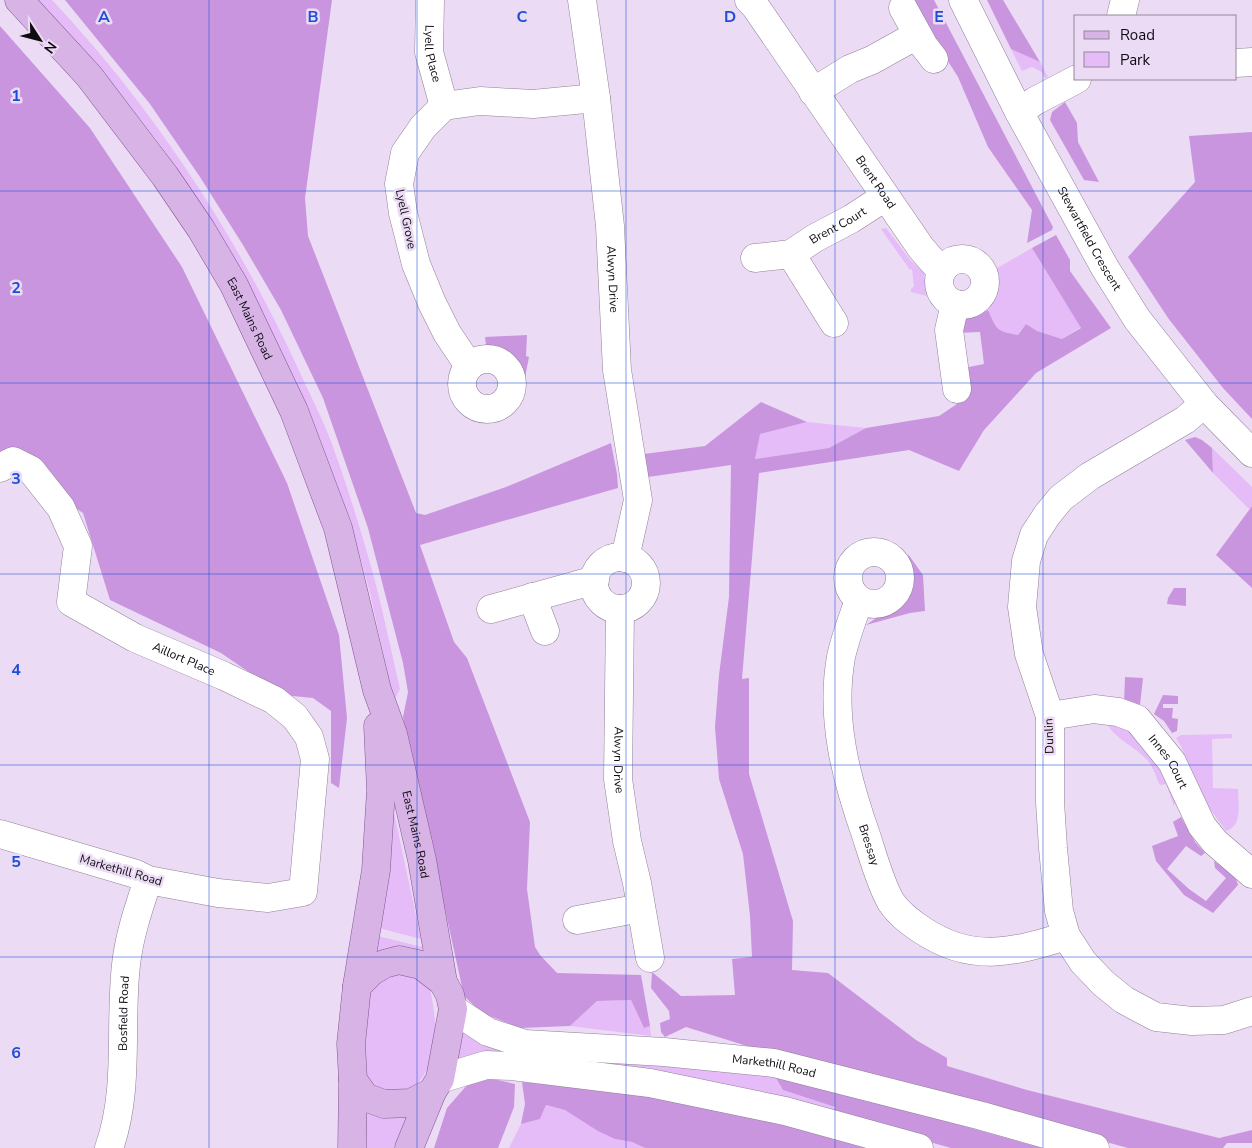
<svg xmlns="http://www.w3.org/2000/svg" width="1252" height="1148" font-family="'Nunito Sans',sans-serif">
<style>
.green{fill:#e5bbf8}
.forest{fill:#c995df}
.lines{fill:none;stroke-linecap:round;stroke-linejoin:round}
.minor-casing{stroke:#908097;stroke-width:29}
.major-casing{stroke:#805791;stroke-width:29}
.minor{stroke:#fff;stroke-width:28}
.major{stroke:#d7b3e6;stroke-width:28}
.grid{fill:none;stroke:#1d4ed8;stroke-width:1;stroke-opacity:0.55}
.labels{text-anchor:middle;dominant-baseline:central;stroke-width:5;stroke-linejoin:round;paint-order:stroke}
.street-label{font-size:12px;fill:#100b13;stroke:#ecdbf4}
.grid-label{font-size:16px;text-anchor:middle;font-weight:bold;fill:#1d4ed8;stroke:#ecdbf4;stroke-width:5;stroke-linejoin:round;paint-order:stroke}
</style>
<rect width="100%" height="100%" fill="#ecdbf4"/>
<path class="green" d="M38,0H52C153,107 234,232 296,364C308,391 323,419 333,447C349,491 364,540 376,585C385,620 392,655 400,689L394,701L370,593L349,516L313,423L245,282L203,207L161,146L123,97Z
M1011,49L1040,62L1048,77L1045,78L1042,72L1032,67L1022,71Z
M886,228L911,261L924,273L927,296L911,292V289L914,286L912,269L910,270L881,229Z
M1032,248L1081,327L1062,339L1037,331L1026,324L1018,335C996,331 997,330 988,310C996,293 1002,289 994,270Z
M807,422L866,428L829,448L755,459L759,434Z
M1212,448L1252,487V506L1249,509L1213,473Z
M1107,723L1129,729L1153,752L1177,799L1174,806L1166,784L1160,785C1156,777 1153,766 1147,760C1135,746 1114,739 1107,723Z
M1232,734V738L1212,739L1213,788L1238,789C1238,803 1243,826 1226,831L1205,802L1181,746L1176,738L1181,735Z
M394,813L421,939L375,927L389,814Z
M378,936L422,947V954L369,956Z
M407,971L430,989C438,1028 442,1067 406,1094L381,1092L370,1083L364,1070L366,1000L374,985L382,976Z
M631,1000L644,1028L650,1026L651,1036L570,1026L597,1001Z
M463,1028L511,1049L507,1059L457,1062Z
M518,1050L773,1073L783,1090L835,1107L834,1115L516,1060Z
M546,1105L565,1110L615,1139L632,1142L645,1148H509L521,1124L540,1119Z
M360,1108L409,1113L394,1148H361Z"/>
<path class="forest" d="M65,0H332L305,198L308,236L416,513L425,515L506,487L611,443L617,474L618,488L420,545L454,642L467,658L530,822L527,889L535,947L540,955L557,973L641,975L650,1026L644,1028L631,1000L597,1001L570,1026L520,1028L482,1013L464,996L403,717L408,692L403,663L368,528L323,398L281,310L243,245L200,177L150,104Z
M909,0H934L1053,227L1052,230L1027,243L1032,210L988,147L958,77Z
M987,0H1003L1040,62L1011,49Z
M0,26L90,128L182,267L287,483L339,635L347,718L339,788L331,783V711L313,698L282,695L221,653L110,600L83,513L0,457Z
M1065,102L1077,123L1078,142L1099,182L1084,180L1050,120L1052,112Z
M1252,132V419L1223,388L1168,318L1128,257L1195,182L1189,136Z
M1056,235L1070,260V271L1111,328L1036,373L984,430L959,471L909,450L759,473L742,679L749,678V774L793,921L792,970L828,973L916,1040L947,1058V1066L1027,1090L1219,1138L1252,1130V1143H1227L1223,1148H1128L900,1085L747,1046L686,1027L665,1037L661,1032L660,1023L670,1019L669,1011L651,988L652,972L681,996L735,995L732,959L752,957L750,916L743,854L719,779L715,727L719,675L729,597L731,465L648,477L644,454L705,446L761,402L807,422L760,434L755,459L829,448L866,428L939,416L957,404L956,394L964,368L984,364L980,332L956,333L960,319L974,316L988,310C997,330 996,331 1018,335L1026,324L1037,331L1062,339L1081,328L1032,248Z
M527,335L526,356L529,357L523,388C520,357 514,356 486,345L485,337Z
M1195,437L1202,440L1212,448L1213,473L1185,440Z
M1252,506V588L1216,555Z
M908,554L923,575L925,611L910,613L866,625L903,600L913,585Z
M1174,588H1186V606L1167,604L1168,598Z
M1125,677L1143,678L1140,705L1124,702Z
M1163,695L1178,696V704H1163V708H1173L1172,718L1178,719L1177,731L1172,733L1164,721L1154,714Z
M1181,817L1195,842L1205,853L1201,856L1186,846L1167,869L1189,889L1206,901L1226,878L1215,868L1214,861L1235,876L1238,885L1213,913L1184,895L1156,861L1152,846L1178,836L1173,822Z
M773,1073L1042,1148H951L834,1115L835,1107L783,1090Z
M489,1078L515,1084L514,1107L498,1148H434L447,1108L468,1084Z
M522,1082L679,1097L877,1148H645L632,1142L615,1139L598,1131L565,1110L546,1105L540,1119L521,1124L525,1104Z"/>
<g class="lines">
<defs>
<g id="minor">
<path id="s1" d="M430,0L429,52L444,106"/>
<path id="s2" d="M582,0L596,98L610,226L617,370L638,500L625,558"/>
<path id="s3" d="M749,0L755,6L921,248L934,263L943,269"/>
<path id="s4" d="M963,0L1019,112L1105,268L1137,319L1204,404L1252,453"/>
<path d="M903,8L924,46L934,59"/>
<path d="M1121,16L1125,0"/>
<path d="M1236,63L1252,62"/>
<path d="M813,92L850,69L872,60L917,35"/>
<path d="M1019,112L1035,101L1077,79"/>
<path d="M791,254L834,323"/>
<path id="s5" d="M755,258L791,254L815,238L851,219L885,197"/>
<circle cx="962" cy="282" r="23"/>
<path d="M955,304L949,330L957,389"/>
<circle cx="487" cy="384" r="25"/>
<path d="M469,366L447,333L432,303L416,264L403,213L399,184L405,153L423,127L444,106L480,101L533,104L596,98"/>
<path d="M1204,404L1185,420L1090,476L1061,498L1047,515L1034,535L1026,561L1022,607L1029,654L1050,716V802L1053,848L1059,911L1066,936L1083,962L1103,983L1124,1000L1156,1017L1192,1021L1224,1020L1252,1011"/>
<path id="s6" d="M0,468L13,461L31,470L61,508L78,546L71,602L135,638L224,676L274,700L295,717L309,737L315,759L303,892L268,898L218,893L148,880L136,874L0,834"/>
<circle cx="874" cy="578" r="26"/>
<circle cx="620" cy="583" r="26"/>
<path d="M532,597L545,631"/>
<path id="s7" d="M859,600C853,618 845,638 841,657C830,718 846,778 866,835C873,856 880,883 891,902C899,914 910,922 922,930C971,963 1012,953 1066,936"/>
<path d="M491,609L595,580"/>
<path id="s8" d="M620,609L618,779L627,841L637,883L650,958"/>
<path id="s9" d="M1050,716L1094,709L1118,712L1137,719L1172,762L1202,826L1215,842L1252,874"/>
<path d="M577,920L641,908"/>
<path id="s10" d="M453,1009L488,1032L525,1044L664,1052L774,1063L982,1116L1095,1148"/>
<path d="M440,1079L486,1065L512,1066L650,1083L785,1111L919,1148"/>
<path id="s11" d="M109,1148C130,1089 119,1026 126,965C129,936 139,907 148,880"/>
</g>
<g id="major">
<path id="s12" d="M19,0L89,76L165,176L201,229L234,285L294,411L338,528L377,690L393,734L422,860L443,982"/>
<path d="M399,960L421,965L443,982L450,995L453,1009L440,1079L432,1092L411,1103L384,1104L365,1097L353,1080L351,1044L357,986L371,972L384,964Z"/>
<path d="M357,986L376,870L381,790L378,726"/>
<path d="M352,1148L353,1080"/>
<path d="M409,1148L432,1092"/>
</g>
</defs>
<use href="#minor" class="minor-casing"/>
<use href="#major" class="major-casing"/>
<use href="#minor" class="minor"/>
<use href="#major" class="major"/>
</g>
<path class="grid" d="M209,0V1148M417,0V1148M626,0V1148M835,0V1148M1043,0V1148M0,191H1252M0,383H1252M0,574H1252M0,765H1252M0,957H1252"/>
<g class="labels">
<g class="street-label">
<text stroke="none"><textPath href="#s1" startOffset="54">Lyell Place</textPath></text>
<text stroke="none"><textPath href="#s3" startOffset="222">Brent Road</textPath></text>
<text transform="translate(406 219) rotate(78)">Lyell Grove</text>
<text stroke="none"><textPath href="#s5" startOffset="91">Brent Court</textPath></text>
<text stroke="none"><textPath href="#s4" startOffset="270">Stewartfield Crescent</textPath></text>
<text stroke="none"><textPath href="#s2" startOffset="281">Alwyn Drive</textPath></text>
<text stroke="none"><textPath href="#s12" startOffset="395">East Mains Road</textPath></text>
<text stroke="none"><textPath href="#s6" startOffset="308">Aillort Place</textPath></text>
<text transform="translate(1049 736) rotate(-92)">Dunlin</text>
<text stroke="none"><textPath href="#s8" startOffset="151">Alwyn Drive</textPath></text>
<text stroke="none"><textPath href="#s9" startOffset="142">Innes Court</textPath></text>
<text stroke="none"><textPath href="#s12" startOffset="939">East Mains Road</textPath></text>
<text stroke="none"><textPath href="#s7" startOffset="252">Bressay</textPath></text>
<text transform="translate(121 870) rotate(16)">Markethill Road</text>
<text stroke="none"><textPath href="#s11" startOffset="136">Bosfield Road</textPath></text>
<text stroke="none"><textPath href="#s10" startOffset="331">Markethill Road</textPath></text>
</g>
</g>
<g class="grid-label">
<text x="104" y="22">A</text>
<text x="313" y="22">B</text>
<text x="522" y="22">C</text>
<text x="730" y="22">D</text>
<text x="939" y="22">E</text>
<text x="16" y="101">1</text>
<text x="16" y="293">2</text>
<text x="16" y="484">3</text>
<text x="16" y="675">4</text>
<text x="16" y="867">5</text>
<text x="16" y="1058">6</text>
</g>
<rect x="1074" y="15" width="162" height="65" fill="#ecdbf4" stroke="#94889a"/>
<rect x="1084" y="31" width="25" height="8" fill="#d7b3e6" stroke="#94889a"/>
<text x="1120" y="40" font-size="15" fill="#100b13">Road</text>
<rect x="1084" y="52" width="25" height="15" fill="#e5bbf8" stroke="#94889a"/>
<text x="1120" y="65" font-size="15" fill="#100b13">Park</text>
<g transform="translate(40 40) rotate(126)" stroke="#ecdbf4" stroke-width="4" paint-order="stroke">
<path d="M0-4L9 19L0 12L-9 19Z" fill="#100b13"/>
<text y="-8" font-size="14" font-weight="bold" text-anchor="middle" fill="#100b13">N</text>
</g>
</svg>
